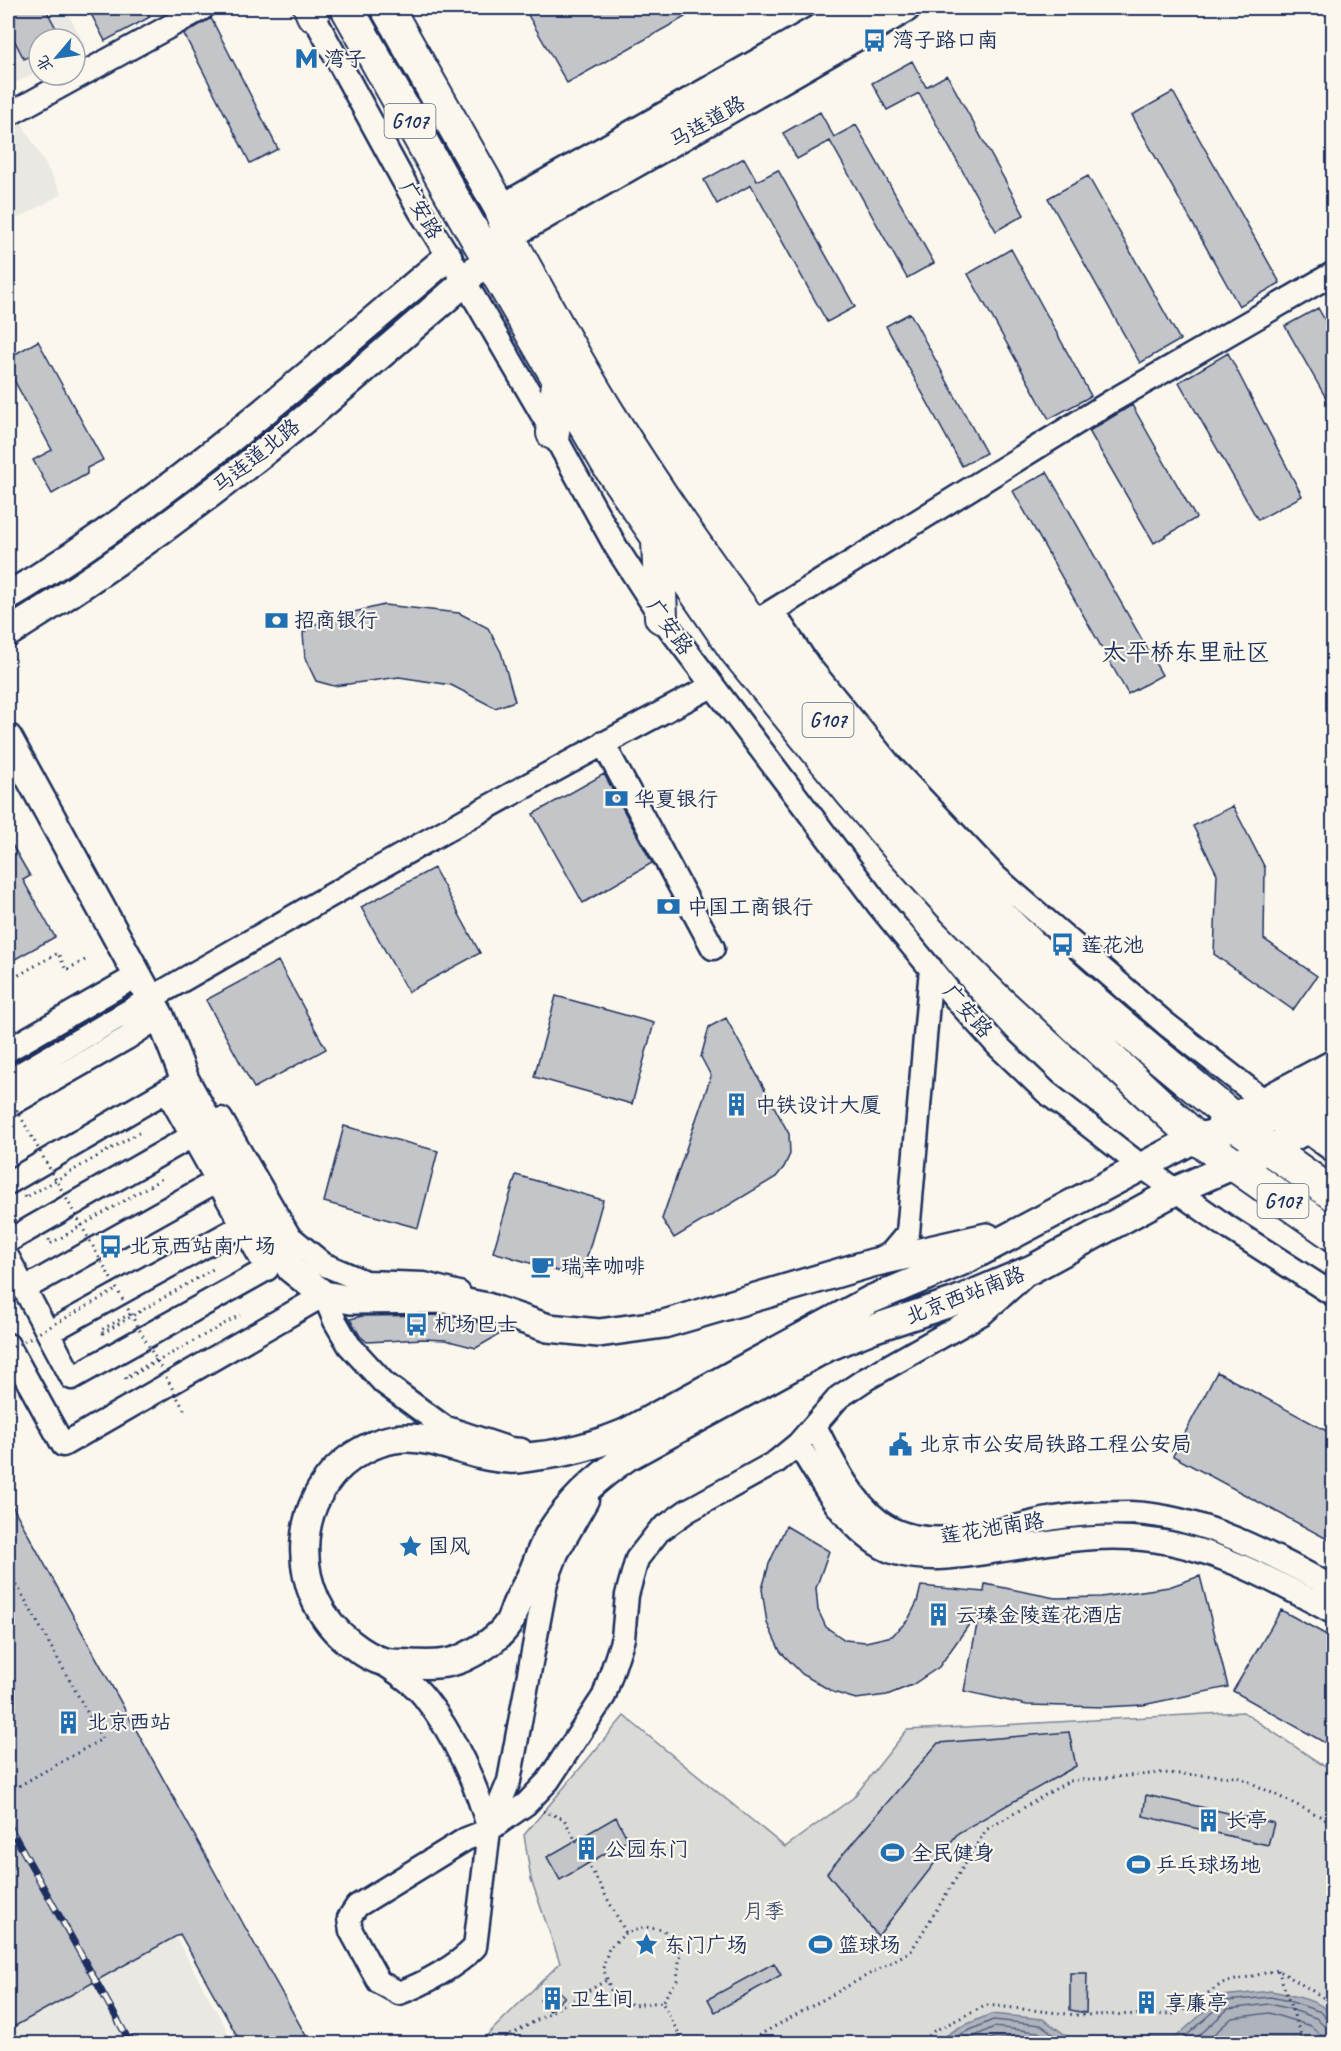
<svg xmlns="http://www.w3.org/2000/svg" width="1341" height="2051" font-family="Caveat,'LXGW WenKai TC',sans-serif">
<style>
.built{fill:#eae8e2}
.green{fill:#dadad7;stroke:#7a849a;stroke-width:1.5}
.water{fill:#afb3bb;stroke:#747e96;stroke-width:1.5}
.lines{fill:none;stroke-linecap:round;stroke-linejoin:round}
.shore{stroke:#566483;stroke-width:1.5}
.building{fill:#c3c5c9;stroke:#1b2f5e;stroke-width:1.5}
.minor-casing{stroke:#1b2f5e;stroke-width:27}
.major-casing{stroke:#1b2f5e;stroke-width:32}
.highway-casing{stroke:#1b2f5e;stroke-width:36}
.path{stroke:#1b2f5e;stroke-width:3;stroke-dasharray:1.5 4.5;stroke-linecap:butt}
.minor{stroke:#fbf7ec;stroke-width:22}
.major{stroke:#fbf7ec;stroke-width:27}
.highway{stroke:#fbf7ec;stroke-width:32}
.rail-casing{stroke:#1b2f5e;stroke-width:7}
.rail{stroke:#fbf7ec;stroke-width:4.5;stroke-dasharray:14;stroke-linecap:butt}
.path-bridge{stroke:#1b2f5e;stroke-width:3;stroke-dasharray:1.5 4.5;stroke-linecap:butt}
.labels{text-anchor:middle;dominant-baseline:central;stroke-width:4.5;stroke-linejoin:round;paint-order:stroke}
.shield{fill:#fbf7ec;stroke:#5e6b89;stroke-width:1.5}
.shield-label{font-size:20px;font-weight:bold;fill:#1b2f5e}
.poi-label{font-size:21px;fill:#1b2f5e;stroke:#fbf7ec;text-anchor:start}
.street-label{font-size:21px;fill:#1b2f5e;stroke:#fbf7ec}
.park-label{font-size:21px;fill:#415176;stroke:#fbf7ec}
.quarter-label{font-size:24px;fill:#1b2f5e;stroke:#fbf7ec}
</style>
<rect width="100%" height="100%" fill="#fbf7ec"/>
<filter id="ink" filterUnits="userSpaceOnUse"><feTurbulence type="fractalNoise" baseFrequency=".0167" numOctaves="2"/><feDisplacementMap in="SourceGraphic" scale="12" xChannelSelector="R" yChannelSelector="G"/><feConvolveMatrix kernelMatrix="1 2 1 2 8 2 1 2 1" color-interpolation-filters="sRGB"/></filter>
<g filter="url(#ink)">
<path class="built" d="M8,8H65L85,46L75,52V39H39V71L8,87Z
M18,116L62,194L8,224V122Z
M8,1633L234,2043H8Z"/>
<path class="green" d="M1243,1712L1333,1772V2043L478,2044L560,1963L531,1879L524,1835L624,1716L785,1847L853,1798L907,1730Z"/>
<path class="water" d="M1271,1991C1286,1994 1329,2001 1334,2019C1335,2026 1334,2036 1333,2043H935L958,2028L991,2014L1043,2019L1070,2038L1176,2037L1222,1996Z"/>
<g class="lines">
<path class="shore" d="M946,2044L961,2034L993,2020L1041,2025L1067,2044
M959,2044L994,2027L1038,2032L1054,2044
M979,2044L995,2037L1034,2040L1039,2044
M1143,2044L1179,2042L1226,2001L1270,1997L1289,2001L1321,2012L1328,2020L1334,2021
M1190,2044L1228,2009L1269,2004L1287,2008L1316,2018L1324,2026L1334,2029
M1203,2044L1232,2018L1269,2013L1311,2026L1321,2035L1334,2038"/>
</g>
<path class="building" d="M8,8H45L62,39H39V51L24,59L8,28Z
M88,8H145L150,17L105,41Z
M524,8H680L685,17L567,83Z
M211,18L278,149L250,163L184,34Z
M912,61L926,87L947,75L1024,215L996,231L919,93L887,110L872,83Z
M1173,92L1280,283L1239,306L1132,115Z
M820,112L834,137L856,125L934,263L907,278L830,141L797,159L783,133Z
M744,158L757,181L778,170L855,307L827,322L751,185L717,204L704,180Z
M1088,176L1180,340L1140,363L1048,198Z
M1011,249L1091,396L1049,419L968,274Z
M1318,308L1334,336V412L1285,326Z
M910,313L986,453L962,466L886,326Z
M38,341L103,460L87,468V474L52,494L33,460L52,450L8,369V358Z
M1228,353L1302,496L1258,520L1179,382Z
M1132,405L1196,518L1154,543L1089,431Z
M1047,472L1162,675L1128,694L1013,491Z
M384,605L459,613L488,628L501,652L515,701L495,708L451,685L399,677L334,686L316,681L305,658L303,633L324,619Z
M604,774L652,863L583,903L533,814Z
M1233,806L1265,868L1264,939L1317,976L1293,1010L1214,954L1217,874L1193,826Z
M8,838L30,876L23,880L55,937L8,963Z
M434,868L480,953L408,992L361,907Z
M278,961L326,1049L254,1088L206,1000Z
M556,996L654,1023L632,1104L534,1077Z
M726,1018L789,1134L790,1154L784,1167L776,1177L674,1238L662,1219L711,1076L701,1057L709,1027Z
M344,1126L438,1151L418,1228L324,1202Z
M516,1175L603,1200L581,1278L493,1252Z
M445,1315L475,1321L500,1334L476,1348L445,1340L423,1339L367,1342L360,1336L350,1319L362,1316Z
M1217,1372L1334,1435V1531L1329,1540L1173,1456Z
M8,1498L250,1936L310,2043H241L180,1934L8,2030Z
M786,1526L829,1551L816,1588L818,1610L826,1627L845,1640L866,1642L892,1636L908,1620L917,1602L921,1586L984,1592L985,1584L1055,1598L1101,1597L1169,1587L1200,1576L1228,1687L1143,1705L1105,1707L1027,1705L964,1691L980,1609L939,1667L912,1685L887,1695L856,1699L833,1692L802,1674L780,1651L767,1623L762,1589L769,1564Z
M1281,1610L1334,1639V1748L1233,1691Z
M1069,1732L1076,1766L958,1833L878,1936L827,1873L938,1743Z
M1146,1795L1274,1823L1268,1845L1143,1816Z
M616,1817L628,1840L560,1880L547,1857Z
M774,1963L781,1975L715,2012L708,1999Z
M1070,1973H1087L1086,2013L1070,2010Z
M554,1986L565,1997L549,2011L540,2000Z
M1140,1996H1154V2010H1140Z"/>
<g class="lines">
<defs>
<path id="minor" d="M307,8L313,15L420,211L465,282L553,433L616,547L661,617L880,907L959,1003L998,1046L1046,1092L1141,1166L1226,1226L1334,1295
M8,115L203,8
M773,612L809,666L890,765L996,877L1166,1024L1263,1100L1334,1151
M761,618L1112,401L1334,273
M603,743L713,948
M8,1050L138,975
M8,1081C241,946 474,811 712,686
M8,1106L127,1038L160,1016
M221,1119L289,1236L323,1264L365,1282L424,1284L459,1293
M1219,1122L1334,1061
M8,1183L178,1084
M8,1241L206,1128
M8,1258L72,1378L267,1269L167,1091
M877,1260L891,1253L908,1233L931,968
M24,1289L229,1174
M48,1333L243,1225
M8,1345L63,1445L324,1295L335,1321L349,1345L384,1383L444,1427L510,1449L521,1450
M815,1426C832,1459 848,1496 878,1520C919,1554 989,1533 1035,1522C1066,1514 1099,1513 1130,1513C1200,1515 1274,1555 1334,1588
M798,1444C815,1471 832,1504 855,1526C866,1537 881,1549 896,1553C928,1562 959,1557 991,1552C1037,1545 1084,1535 1131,1538C1205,1542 1270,1578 1334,1613
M587,1500L557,1553L546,1582L509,1781L489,1830L475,1947C457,1966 424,1984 399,1993L379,1982L351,1931L349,1918L357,1906L466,1839L489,1830L526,1804L548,1781L604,1696L623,1638L627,1595L637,1559L659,1531L687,1511L776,1462L798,1444L839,1397L866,1379L983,1313L1022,1278
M378,1660C394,1671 413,1682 425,1698C454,1734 477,1786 489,1830"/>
<path id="major" d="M501,209L855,8
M508,236L906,8
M8,596C168,501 306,376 448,257
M8,633C82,587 154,537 224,483C307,420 386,350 465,282L487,257
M8,738L160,1016L185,1080L274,1241L291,1269L324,1295L351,1300L446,1299L487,1307L548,1328L599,1333L664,1324L872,1263L987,1237
M1334,1087L1283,1115L1196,1138L965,1260L870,1300L625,1433C596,1445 568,1453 537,1456C528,1457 519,1460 510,1459C449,1456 415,1415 353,1456C289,1499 289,1597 350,1643C360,1651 372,1659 385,1662C394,1664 404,1663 412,1664C431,1665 448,1665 465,1657C481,1649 499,1638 508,1624C512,1618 514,1609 517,1603C522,1593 527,1584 532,1574C538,1561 542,1546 550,1533C570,1501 596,1478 627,1457L828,1347L872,1329L956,1301L1032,1269L1177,1190L1270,1149L1334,1115"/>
<path id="highway" d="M310,8L313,15
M347,8L451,194L610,468L736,651L849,790L903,853L955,910L1016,971L1196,1138L1334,1235
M387,8L501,209L508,236C540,295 572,354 607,411C668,509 735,603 806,693C844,742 882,790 923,836C1015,939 1123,1028 1229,1115L1240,1128L1334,1195
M553,433L558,382
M658,540L661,617"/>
</defs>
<use href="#minor" class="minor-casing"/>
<use href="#major" class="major-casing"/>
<use href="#highway" class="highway-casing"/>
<path class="path" d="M8,981L58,953L66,970L89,958
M24,1196L25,1198L140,1132
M49,1239L50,1244L163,1178
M130,1314L101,1330L103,1333L213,1269
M156,1360L125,1377L126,1379L240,1315
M8,1569L102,1739L8,1792
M543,1811L564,1819L626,1933L645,1927L664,1930L680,1953L677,1980L662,2002L684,2044
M626,1933L609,1948L603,1968L611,1990L632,2005L662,2002
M1278,1970L1302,2038L1292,2040L1293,2044
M495,2044L607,1980
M743,2044L911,1951L986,1830L1069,1781L1161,1773L1239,1777L1334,1823
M920,2044L934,2031L987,2005L1076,2015L1177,2014L1223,1983L1278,1970L1334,2004"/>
<use href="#minor" class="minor"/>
<use href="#major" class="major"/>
<use href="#highway" class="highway"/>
<defs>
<path id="rail" d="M8,1824L131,2044"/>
</defs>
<use href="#rail" class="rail-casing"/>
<use href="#rail" class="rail"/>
<path class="path-bridge" d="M8,1094L186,1413
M8,1350L116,1290"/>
</g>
</g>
<defs>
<symbol id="bus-bare" viewBox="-9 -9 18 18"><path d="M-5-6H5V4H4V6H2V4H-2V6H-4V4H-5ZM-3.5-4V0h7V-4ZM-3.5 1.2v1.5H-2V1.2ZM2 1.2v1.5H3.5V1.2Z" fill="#1f6fb2" stroke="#fbf7ec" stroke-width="2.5" paint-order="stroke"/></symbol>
<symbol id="metro-bare" viewBox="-9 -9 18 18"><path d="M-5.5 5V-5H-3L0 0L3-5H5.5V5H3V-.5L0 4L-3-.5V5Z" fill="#1f6fb2" stroke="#fbf7ec" stroke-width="2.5" paint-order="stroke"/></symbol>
<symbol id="bank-bare" viewBox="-9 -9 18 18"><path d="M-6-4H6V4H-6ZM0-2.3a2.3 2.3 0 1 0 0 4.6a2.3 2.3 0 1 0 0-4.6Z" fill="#1f6fb2" stroke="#fbf7ec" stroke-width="2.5" paint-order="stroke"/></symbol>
<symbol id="building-bare" viewBox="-9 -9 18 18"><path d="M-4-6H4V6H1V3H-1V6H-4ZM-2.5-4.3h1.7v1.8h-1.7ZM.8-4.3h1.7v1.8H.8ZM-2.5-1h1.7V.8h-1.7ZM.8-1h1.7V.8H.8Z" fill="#1f6fb2" stroke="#fbf7ec" stroke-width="2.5" paint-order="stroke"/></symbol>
<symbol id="cafe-bare" viewBox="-9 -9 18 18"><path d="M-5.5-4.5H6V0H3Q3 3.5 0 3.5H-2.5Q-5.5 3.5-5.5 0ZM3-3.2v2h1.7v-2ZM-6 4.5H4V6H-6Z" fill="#1f6fb2" stroke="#fbf7ec" stroke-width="2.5" paint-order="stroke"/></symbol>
<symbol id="civic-bare" viewBox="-9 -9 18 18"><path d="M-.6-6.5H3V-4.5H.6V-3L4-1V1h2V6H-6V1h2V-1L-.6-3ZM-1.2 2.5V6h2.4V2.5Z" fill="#1f6fb2" stroke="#fbf7ec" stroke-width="2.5" paint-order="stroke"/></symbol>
<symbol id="sight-bare" viewBox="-9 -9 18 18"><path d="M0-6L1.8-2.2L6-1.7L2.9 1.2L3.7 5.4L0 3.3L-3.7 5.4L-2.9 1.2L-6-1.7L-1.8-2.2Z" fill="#1f6fb2" stroke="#fbf7ec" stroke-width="2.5" paint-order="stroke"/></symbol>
<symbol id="stadium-bare" viewBox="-9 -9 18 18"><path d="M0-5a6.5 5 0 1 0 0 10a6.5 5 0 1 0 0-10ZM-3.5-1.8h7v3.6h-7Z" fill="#1f6fb2" stroke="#fbf7ec" stroke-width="2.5" paint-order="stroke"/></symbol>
</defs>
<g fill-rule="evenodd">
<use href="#bus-bare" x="858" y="24" width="33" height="33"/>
<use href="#metro-bare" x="290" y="42" width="33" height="33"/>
<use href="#bank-bare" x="260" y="604" width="33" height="33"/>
<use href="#bank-bare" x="600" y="782" width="33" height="33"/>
<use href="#bank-bare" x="652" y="890" width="33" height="33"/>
<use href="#bus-bare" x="1046" y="928" width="33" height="33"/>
<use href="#building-bare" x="720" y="1088" width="33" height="33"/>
<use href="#bus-bare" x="94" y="1230" width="33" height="33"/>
<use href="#cafe-bare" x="526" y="1250" width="33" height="33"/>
<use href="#bus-bare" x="400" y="1308" width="33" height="33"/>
<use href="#civic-bare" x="884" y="1428" width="33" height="33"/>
<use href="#sight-bare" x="394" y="1530" width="33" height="33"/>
<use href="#building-bare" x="922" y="1598" width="33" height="33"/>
<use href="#building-bare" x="52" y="1706" width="33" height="33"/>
<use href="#building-bare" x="1192" y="1804" width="33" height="33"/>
<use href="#building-bare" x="570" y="1832" width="33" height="33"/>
<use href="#stadium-bare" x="876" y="1836" width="33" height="33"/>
<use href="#stadium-bare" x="1122" y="1848" width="33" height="33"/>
<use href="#sight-bare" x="630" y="1928" width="33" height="33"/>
<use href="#stadium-bare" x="804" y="1928" width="33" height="33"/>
<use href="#building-bare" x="536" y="1982" width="33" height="33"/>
<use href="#building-bare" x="1130" y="1986" width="33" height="33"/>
</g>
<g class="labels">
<g class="shield">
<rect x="384.5" y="104" width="51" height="34" rx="4.5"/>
<rect x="802.5" y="703" width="51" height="34" rx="4.5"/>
<rect x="1257.5" y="1184" width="51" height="34" rx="4.5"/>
</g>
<g class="shield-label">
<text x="410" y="121">G107</text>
<text x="828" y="720">G107</text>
<text x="1283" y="1201">G107</text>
</g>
<g class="poi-label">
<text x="893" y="40">湾子路口南</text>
<text x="324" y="59">湾子</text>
<text x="294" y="620">招商银行</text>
<text x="634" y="799">华夏银行</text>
<text x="687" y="907">中国工商银行</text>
<text x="1081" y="945">莲花池</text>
<text x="755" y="1105">中铁设计大厦</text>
<text x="129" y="1246">北京西站南广场</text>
<text x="561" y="1266">瑞幸咖啡</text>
<text x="434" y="1324">机场巴士</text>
<text x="919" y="1444">北京市公安局铁路工程公安局</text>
<text x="428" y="1546">国风</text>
<text x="956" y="1615">云瑧金陵莲花酒店</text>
<text x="87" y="1722">北京西站</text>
<text x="1226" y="1820">长亭</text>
<text x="605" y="1849">公园东门</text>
<text x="911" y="1853">全民健身</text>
<text x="1156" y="1865">乒乓球场地</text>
<text x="664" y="1945">东门广场</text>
<text x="838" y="1945">篮球场</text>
<text x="570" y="1999">卫生间</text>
<text x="1165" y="2003">享廉亭</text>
</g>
<g class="street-label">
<text transform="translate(707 122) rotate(-30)">马连道路</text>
<text transform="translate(421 210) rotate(60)">广安路</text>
<text transform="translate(256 456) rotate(-39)">马连道北路</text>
<text transform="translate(670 627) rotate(55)">广安路</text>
<text transform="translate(968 1011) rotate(49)">广安路</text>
<text transform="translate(965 1295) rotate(-21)">北京西站南路</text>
<text transform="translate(992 1528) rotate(-9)">莲花池南路</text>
</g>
<g class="park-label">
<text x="764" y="1911">月季</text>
</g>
<g class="quarter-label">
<text x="1186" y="652">太平桥东里社区</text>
</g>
</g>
<rect width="1341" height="2051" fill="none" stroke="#fbf7ec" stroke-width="30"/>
<rect x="15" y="15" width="1311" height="2021" fill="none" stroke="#1b2f5e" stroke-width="2" filter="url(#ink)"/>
<g transform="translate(57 57) rotate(241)"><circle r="28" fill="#fbf7ec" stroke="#a1a7b3" stroke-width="1.5"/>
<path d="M0-4.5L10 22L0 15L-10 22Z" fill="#1f6fb2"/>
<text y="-9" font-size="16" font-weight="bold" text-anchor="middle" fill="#1b2f5e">北</text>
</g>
</svg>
